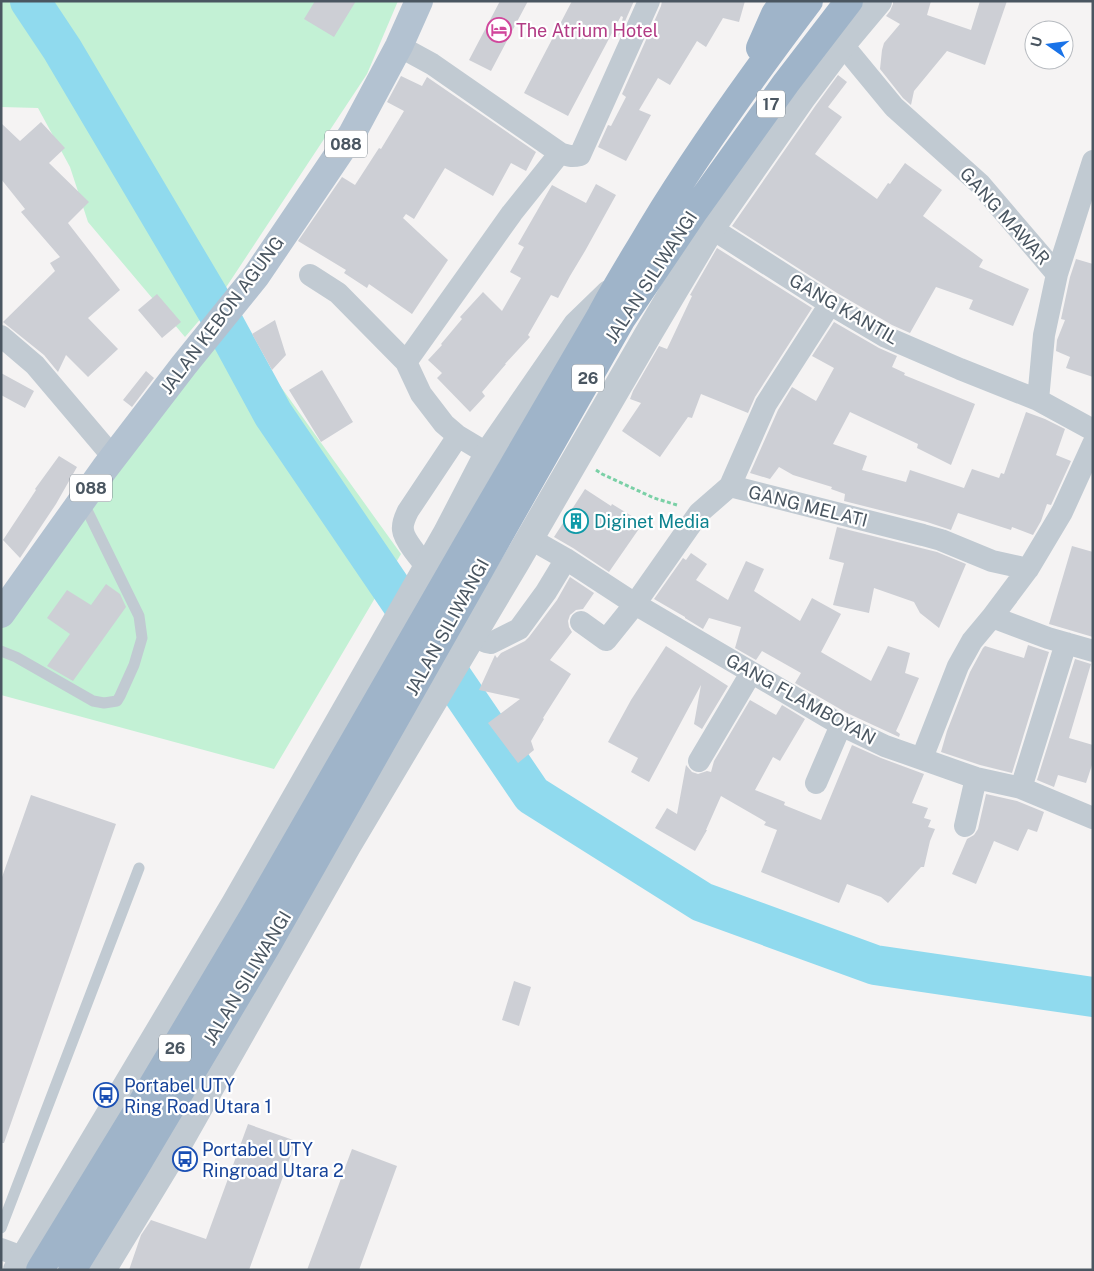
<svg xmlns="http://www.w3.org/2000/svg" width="1094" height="1271" font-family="'Public Sans',sans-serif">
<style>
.green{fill:#c3f1d5}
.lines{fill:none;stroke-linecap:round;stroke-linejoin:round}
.river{stroke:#90daee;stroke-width:40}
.building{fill:#cdcfd5}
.path{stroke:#7ad0a6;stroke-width:3;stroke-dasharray:4 2.5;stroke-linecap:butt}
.service{stroke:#c1cad2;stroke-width:11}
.minor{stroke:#c1cad2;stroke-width:22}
.tertiary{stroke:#c1cad2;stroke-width:28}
.primary{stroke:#b3c2d1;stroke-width:28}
.trunk{stroke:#9fb4c9;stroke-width:28}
.labels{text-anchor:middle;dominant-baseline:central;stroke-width:4.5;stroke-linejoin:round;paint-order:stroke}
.shield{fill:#fff;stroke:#808990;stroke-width:1}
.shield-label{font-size:16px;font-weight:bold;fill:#4a5661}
.hotel-label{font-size:18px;fill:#b23c85;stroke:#fff;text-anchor:start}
.street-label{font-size:18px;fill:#4a5661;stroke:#fff}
.culture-label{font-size:18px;fill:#0d838f;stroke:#fff;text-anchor:start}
.transit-label{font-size:18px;fill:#164399;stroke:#fff;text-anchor:start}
</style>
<rect width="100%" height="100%" fill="#f5f3f3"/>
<path class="green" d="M1,1H398L367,74L221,295L185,337L88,222L70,167L38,108L1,107Z
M227,312L401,554L274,769L1,695V592Z"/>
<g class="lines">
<path class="river" d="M30,1L62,49L216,309L273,414L532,795L702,902L875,965L1093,997"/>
</g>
<path class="building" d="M315,1H356L334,37L304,19Z
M500,1H528L491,71L469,60Z
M572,1H634L618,37L623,17L621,16L568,116L524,93Z
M662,1H745L739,22L723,18L706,47L697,41L670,85L658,78L639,110L651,115L626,161L598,147L608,125L611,126L626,97L622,94L661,6Z
M893,1H931L927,15L971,30L980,1H1007L985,65L947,51L914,91L911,105L903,98L880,69L882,50L884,43L900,24L886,16L890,11L893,4Z
M838,75L847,82L828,107L842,117L815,154L877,199L888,183L890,184L905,163L942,190L923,216L983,260L979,267L1029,289L1013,326L969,309L973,300L936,287L910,333L892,325L837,293L732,226L816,105Z
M401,76L422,86L427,77L536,152L526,171L511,163L493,196L445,168L414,219L406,214L403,218L448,260L412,314L369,284L367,288L344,273L346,270L298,241L342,177L355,185L379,148L381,149L404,111L387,102Z
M41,122L65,148L49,163L89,202L68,223L120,290L88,318L118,349L88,377L66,355L58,372L44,355L3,322L55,271L50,263L60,257L21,212L25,209L1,179V123L20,141Z
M596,184L616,195L585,251L570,276L558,298L551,295L528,335L530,337L505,364H506L482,392L485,396L470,412L437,378L442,373L428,360L442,345L441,344L462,319L460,317L483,292L502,311L521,278L510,272L524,247L518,244L552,185L586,203Z
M717,248L812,308L755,397L748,413L701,394L692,418L688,417L660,457L622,431L641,403L630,399L633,391L659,346L667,349L692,296L690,295Z
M1076,259L1093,264V377L1066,368L1070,357L1056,351L1057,340L1065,320L1061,319L1070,277Z
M157,294L181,322L162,338L138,310Z
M275,320L286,355L272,370L252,334Z
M834,322L879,348L897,356L892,367L905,373L904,375L975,404L951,465L917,448L918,444L850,412L833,444L867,456L862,470L906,482L910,470L964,488L972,469L999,478L1001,473L1004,474L1026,412L1045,419L1065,429L1056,455L1071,461L1051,505L1047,504L1041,521L1033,535L1012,527L1011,530L958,513L951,530L927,522L844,501L845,494L831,489L832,487L793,475L779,467L770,479L750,473L778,410L792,387L816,401L834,368L812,356Z
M322,370L353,422L321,442L289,390Z
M146,371L154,378L132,407L123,400Z
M1,373L34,391L25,408L1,395Z
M59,456L77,467L56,504L20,558L3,540L36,490L35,489Z
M585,489L611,506L612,504L643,523L609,572L573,548L554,537Z
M837,527L937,552L966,564L939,628L920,613L914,602L874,588L869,613L833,605L844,563L829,559Z
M1072,546L1093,552V637L1049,624Z
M691,553L707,564L696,580L728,600L746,561L764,569L754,591L800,621L812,598L841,614L821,652L871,681L888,646L910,653L905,673L919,678L902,718L896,731L900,734L899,737L847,713L795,683L801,673L762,651L756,660L735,648L741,627L709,618L703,629L685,618V617L654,599L683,558L686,560Z
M570,577L594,593L583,609L576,610L570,615L568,621L569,627L572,632L550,660L571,674L543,718L544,719L531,741L534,750L518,763L488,723L520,699L479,690L495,655L497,658L501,653L525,641L529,637L557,600Z
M106,584L120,594L126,607L73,681L47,666L70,634L47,618L67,590L91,605Z
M1028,645L1049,652L1012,773L980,765L941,752L947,731L970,672L983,648L985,646L1024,658Z
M666,646L728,686L702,729L694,724L701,685L649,782L631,772L638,758L608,742L631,700Z
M1075,659L1091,664L1069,738L1093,745V762L1086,783L1058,775L1054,787L1037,780Z
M750,700L776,715L782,705L805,719L780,761L773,757L755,790L785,802L784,805L821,820L852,745L881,758L924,774L912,803L928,808L924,818L931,820L928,827L935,829L930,841L924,867H921L888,903L881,897L847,884L839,903L761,872L777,830L764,825L766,822L721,796L706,830H707L695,851L655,828L667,808L677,814L686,765L692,772L698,774L707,771L711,772L714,761Z
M986,794L1017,801L1044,812L1037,832L1028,829L1018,851L994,841L976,884L952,874L967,839L974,835L978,829Z
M31,795L116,824L4,1143H1V880Z
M514,981L531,987L519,1026L502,1020Z
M248,1124L296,1141L249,1270H129L141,1235L151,1220L206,1239Z
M352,1149L397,1166L359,1270H307Z"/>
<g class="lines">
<path class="path" d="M596,470L602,474L654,498L677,505"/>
<path class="service" d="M1,651L16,657L93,701L104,703L117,701L120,696L134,665L142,638L139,616L83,502
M1,1228L139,868"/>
<path class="minor" d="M842,44L894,107L980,184L1057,274L1044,335L1038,400L1093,430
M399,46L432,64L560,153C568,156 572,157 580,155L649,1
M711,228L830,304L886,337L960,369L1038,400
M1057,274L1093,161
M310,275L338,293L406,362
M830,304L766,404L730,486L923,535L941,540L992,561L1028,569
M1,336L35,365L113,457
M488,454L458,436L444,424L421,394L406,362L512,213L560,153
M529,538L566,559L635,604L841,725L885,746L976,778L1021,788L1093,818
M437,579C429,569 404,542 403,530C402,524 405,517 408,511L458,436
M992,617L1028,569L1062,512L1093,444
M467,619L482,640L486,642L491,643L519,629L546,592L566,559
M581,622L606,640L635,604L699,513L730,486
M922,758L958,666L972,641L992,617L1048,638L1093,651
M699,761L751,673
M816,783L841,725
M1021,788L1066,643
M965,826L976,778
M1,1249L25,1258"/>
<path class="tertiary" d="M17,1270L235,904L447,533L488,454L577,325L609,294
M102,1270L173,1153L347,846L516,562L650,331L711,228L803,96L842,44L878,1"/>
<path class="primary" d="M1,614L105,468L184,365L256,276L352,134L399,46L419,1"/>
<path class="trunk" d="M760,48L775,14L784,1
M40,1270L133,1118L254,915L467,545L601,315C616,286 634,258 651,229C699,150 753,75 809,1
M72,1270L133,1171L266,947L621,320L695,210L786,83L849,1"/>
</g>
<defs>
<symbol id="hotel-ring" viewBox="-11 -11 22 22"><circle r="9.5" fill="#fff" stroke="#d1479c" stroke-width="1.5"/><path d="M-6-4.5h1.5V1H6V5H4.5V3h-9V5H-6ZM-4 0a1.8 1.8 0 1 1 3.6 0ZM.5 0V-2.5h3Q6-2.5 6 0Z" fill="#d1479c"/></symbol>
<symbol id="building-ring" viewBox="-11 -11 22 22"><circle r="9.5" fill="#fff" stroke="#0f9aa8" stroke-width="1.5"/><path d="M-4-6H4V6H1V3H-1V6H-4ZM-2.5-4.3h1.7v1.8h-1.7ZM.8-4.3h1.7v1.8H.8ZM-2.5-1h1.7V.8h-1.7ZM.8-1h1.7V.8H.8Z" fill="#0f9aa8"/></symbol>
<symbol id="bus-ring" viewBox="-11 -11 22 22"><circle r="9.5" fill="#fff" stroke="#1a4fb4" stroke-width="1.5"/><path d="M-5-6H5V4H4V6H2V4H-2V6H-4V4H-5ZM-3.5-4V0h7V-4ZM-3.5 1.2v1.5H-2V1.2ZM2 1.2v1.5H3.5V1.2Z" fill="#1a4fb4"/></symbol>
</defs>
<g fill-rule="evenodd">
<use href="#hotel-ring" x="485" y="16" width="28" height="28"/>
<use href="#building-ring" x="562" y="507" width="28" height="28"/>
<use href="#bus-ring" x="92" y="1081" width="28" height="28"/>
<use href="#bus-ring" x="171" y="1145" width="28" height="28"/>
</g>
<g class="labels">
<g class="shield">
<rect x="757" y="90.5" width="28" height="27" rx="4"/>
<rect x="325" y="130.5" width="42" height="27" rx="4"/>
<rect x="572" y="364.5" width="32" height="27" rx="4"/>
<rect x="70" y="474.5" width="42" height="27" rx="4"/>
<rect x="159" y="1034.5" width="32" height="27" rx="4"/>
</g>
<g class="shield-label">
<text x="771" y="104">17</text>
<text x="346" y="144">088</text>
<text x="588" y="378">26</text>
<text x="91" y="488">088</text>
<text x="175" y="1048">26</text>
</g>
<g class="hotel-label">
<text x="516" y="30">The Atrium Hotel</text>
</g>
<g class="street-label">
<text transform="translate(1005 216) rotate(48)">GANG MAWAR</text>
<text transform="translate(651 277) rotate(-57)">JALAN SILIWANGI</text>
<text transform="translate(844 309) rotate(30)">GANG KANTIL</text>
<text transform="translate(222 315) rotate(-53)">JALAN KEBON AGUNG</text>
<text transform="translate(808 506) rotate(14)">GANG MELATI</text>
<text transform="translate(447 627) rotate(-61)">JALAN SILIWANGI</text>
<text transform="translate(801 699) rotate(29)">GANG FLAMBOYAN</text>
<text transform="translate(247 978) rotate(-59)">JALAN SILIWANGI</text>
</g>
<g class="culture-label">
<text x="594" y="521">Diginet Media</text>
</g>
<g class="transit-label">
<text x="124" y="1085">Portabel UTY<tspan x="124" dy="21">Ring Road Utara 1</tspan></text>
<text x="202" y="1149">Portabel UTY<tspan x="202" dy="21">Ringroad Utara 2</tspan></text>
</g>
</g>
<rect width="1094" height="1271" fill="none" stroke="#4a5661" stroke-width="5"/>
<g transform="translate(1049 45) rotate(284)"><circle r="24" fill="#ffffff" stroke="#b7bbc0"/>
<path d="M0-4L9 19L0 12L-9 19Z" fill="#1a73e8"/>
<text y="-8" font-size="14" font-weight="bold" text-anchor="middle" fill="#4a5661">U</text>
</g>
</svg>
